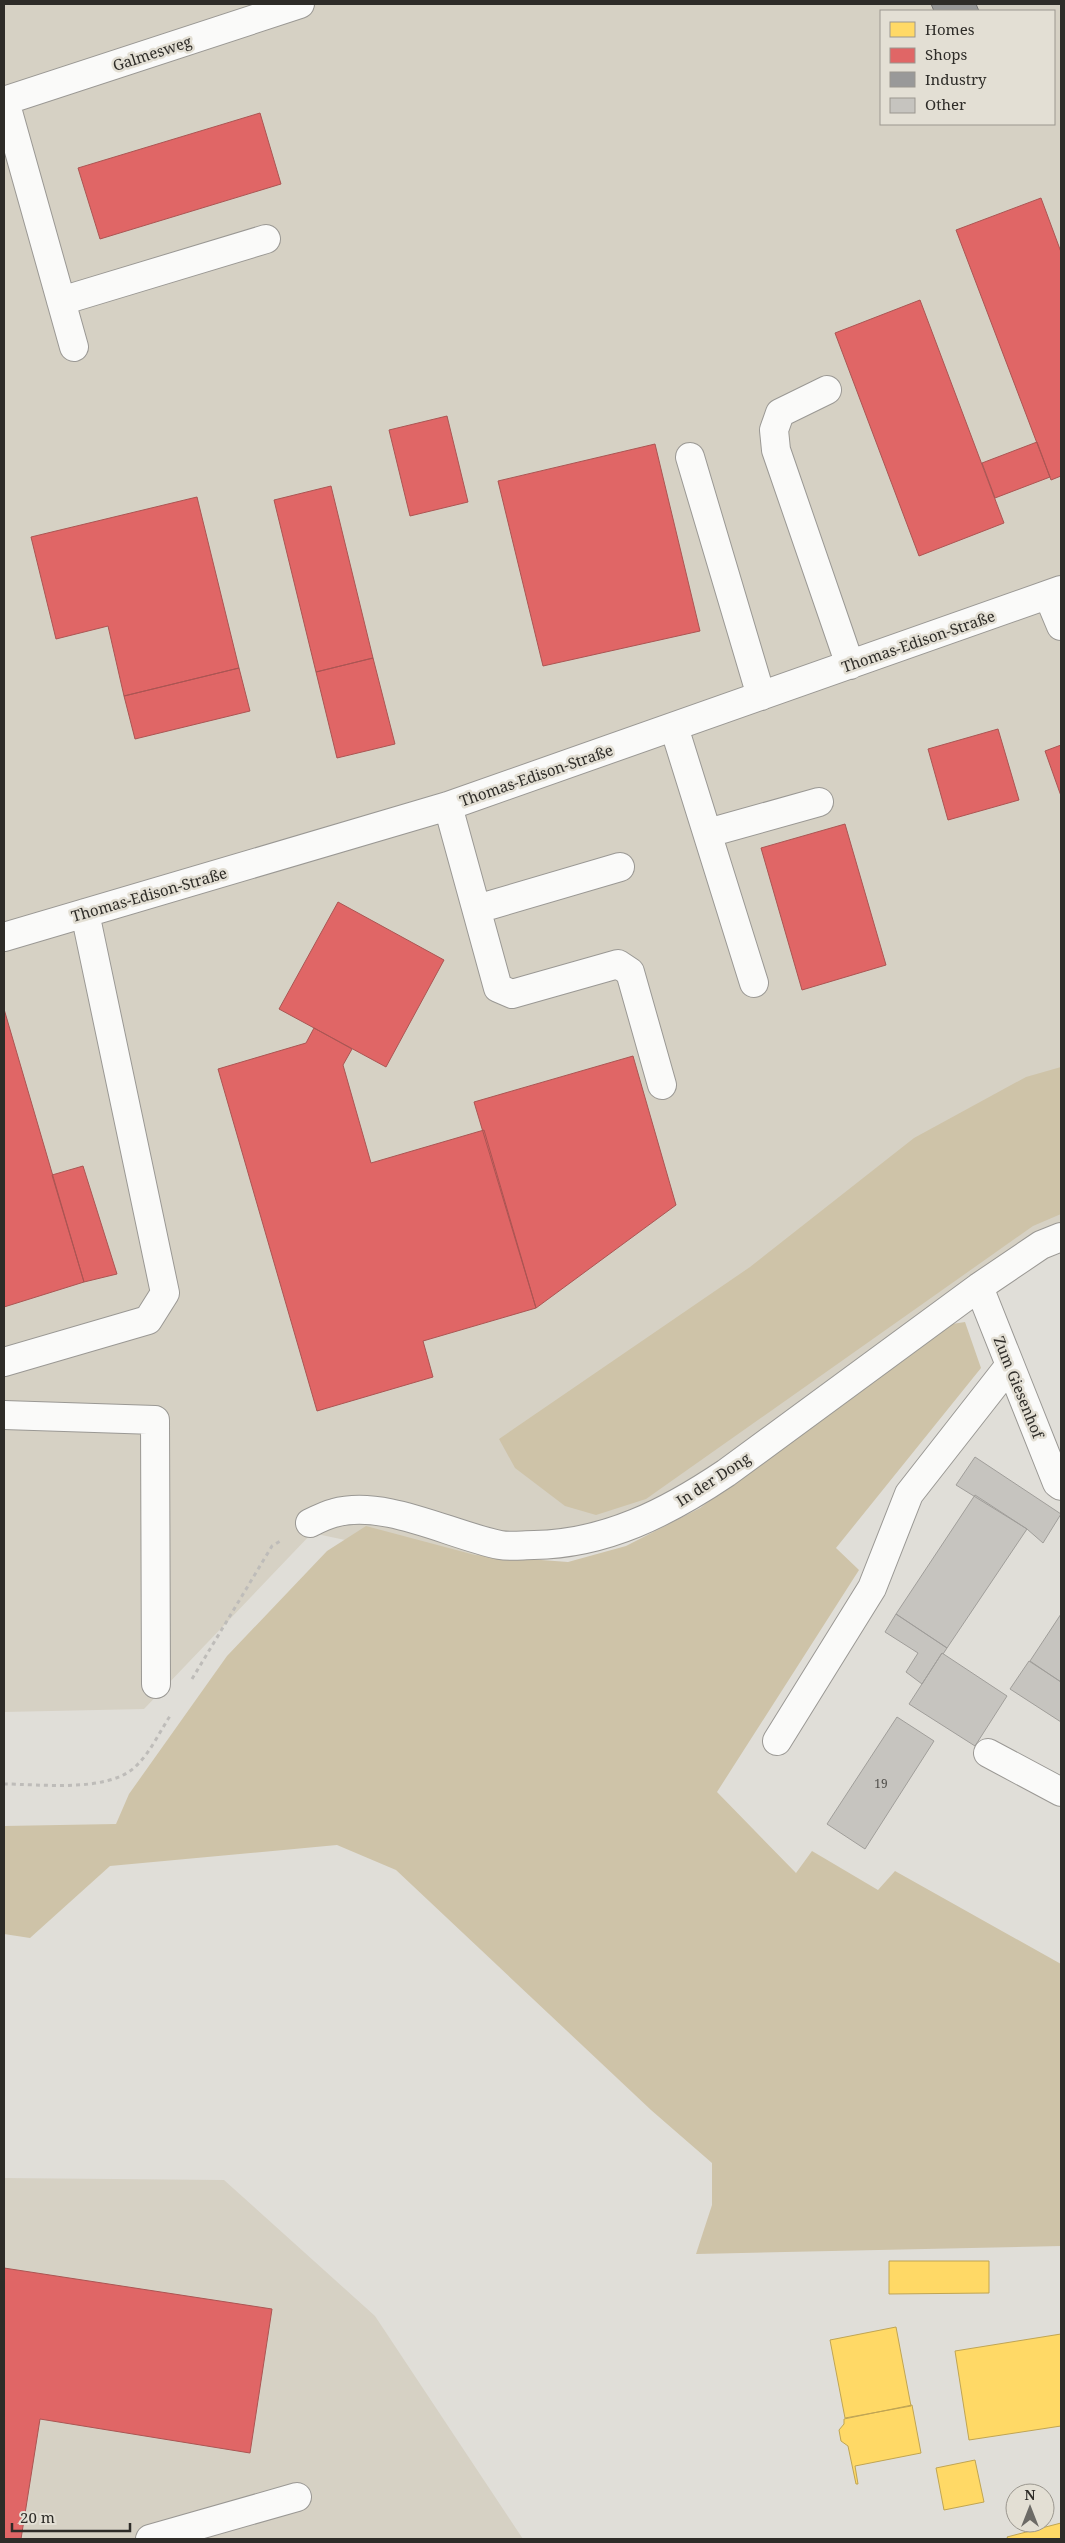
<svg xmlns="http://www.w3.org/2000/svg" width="1065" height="2543" font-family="'Noto Serif',serif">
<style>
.built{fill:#d6d1c4;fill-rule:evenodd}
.green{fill:#cec3a8}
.homes{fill:#ffd966;stroke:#c0a553}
.shops{fill:#e06666;stroke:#ab5553}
.industry{fill:#999;stroke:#797877}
.building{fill:#c6c4bf;stroke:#a09e9a}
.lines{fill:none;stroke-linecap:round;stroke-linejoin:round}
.minor-casing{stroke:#9a9894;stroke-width:30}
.path{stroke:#bebcb9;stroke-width:3;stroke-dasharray:4 4;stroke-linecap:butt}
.minor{stroke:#fafaf9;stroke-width:28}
.labels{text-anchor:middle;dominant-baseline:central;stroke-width:5;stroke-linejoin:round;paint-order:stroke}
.number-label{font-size:12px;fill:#54524e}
.street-label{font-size:15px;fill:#2e2c28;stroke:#e3dfd4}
</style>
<rect width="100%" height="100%" fill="#e0ded8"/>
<path class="built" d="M4,4H1061V1237L726,1473L497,1572L312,1533L144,1709L4,1712ZM881,11H1054V124H881Z
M4,2178L224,2180L375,2316L523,2539H4Z"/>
<path class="green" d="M1061,1067V1214L1033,1226L646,1499L596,1515L565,1506L515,1468L499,1439L750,1267L914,1138L1026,1077Z
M965,1322L981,1368L836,1548L859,1570L717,1792L796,1873L812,1851L878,1890L895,1871L1061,1964V2246L696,2254L712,2205V2163L651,2110L396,1870L337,1845L110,1866L30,1938L4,1934V1826L116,1824L129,1794L227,1656L327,1551L366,1526L475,1555L568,1562L626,1546L700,1508L939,1326Z"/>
<path class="homes" d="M889,2261H989V2293L889,2294Z
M896,2327L911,2406L845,2418L830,2340Z
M1061,2334V2426L969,2440L955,2351Z
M912,2405L921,2453L855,2466L858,2484H856L848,2446L841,2441L839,2430L844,2424V2419Z
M975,2460L984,2502L944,2510L936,2468Z
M1061,2523V2539H1008L1007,2537Z"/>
<path class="shops" d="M260,113L281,184L100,239L78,168Z
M1041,198L1061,252V476L1051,480L956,230Z
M920,300L1004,523L919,556L835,333Z
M447,416L468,502L410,516L389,430Z
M1037,442L1050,477L995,498L982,463Z
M655,444L700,631L543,666L498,481Z
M331,486L373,658L316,672L274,500Z
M197,497L239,668L124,696L108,626L56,639L31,537Z
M373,658L395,744L337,758L316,672Z
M239,668L250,711L135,739L124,696Z
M998,729L1019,800L948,820L928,749Z
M1061,745V796L1045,751Z
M845,824L886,965L802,990L761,848Z
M338,902L444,960L386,1067L279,1009Z
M4,1009L84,1282L4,1307Z
M314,1028L352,1049L343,1065L371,1163L484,1130L536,1308L423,1341L433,1377L317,1411L218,1069L306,1043Z
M633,1056L676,1205L536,1308L474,1102Z
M83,1166L117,1274L84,1282L52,1175Z
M4,2268L272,2309L250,2453L40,2419L21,2539H4Z"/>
<path class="industry" d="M931,4H976L979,11H934Z"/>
<path class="building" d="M975,1457L1061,1514L1043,1543L1027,1529L956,1485Z
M975,1495L1027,1529L947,1648L896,1614Z
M896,1614L947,1648L943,1654L942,1653L922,1684L906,1672L918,1653L885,1632Z
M1061,1614V1682L1030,1661Z
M942,1653L1007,1696L975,1746L909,1704Z
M1029,1661L1061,1682V1722L1010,1689Z
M897,1717L934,1741L865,1849L827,1824Z"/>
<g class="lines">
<defs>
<path id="minor" d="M4,101L300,4
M5,101L74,347
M61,301L266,239
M827,390L780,413L774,430L776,450L850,665
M690,457L761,696
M1048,595L1061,626
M674,727L754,983
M448,806L498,988L512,994L618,964L630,972L662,1085
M708,833L819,802
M477,909L620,867
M4,937L448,806L1061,590
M979,1287L1057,1483L1061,1486
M4,1362L148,1320L165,1293L85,913
M4,1415L155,1420L156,1684
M310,1523C318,1519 326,1515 334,1513C385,1499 450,1535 500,1545C511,1547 523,1545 534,1545C606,1544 668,1512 726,1473L979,1287L1041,1245L1061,1237
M777,1741L872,1588L909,1494L1010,1365
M988,1753L1061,1792
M150,2539L297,2497"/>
</defs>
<use href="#minor" class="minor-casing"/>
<path class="path" d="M192,1679L272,1546L282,1540
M4,1784C40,1784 107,1793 135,1767C150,1753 159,1733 170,1716"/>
<use href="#minor" class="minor"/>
</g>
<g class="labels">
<g class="number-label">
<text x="881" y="1783">19</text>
</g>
<g class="street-label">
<text transform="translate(152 53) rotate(-18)">Galmesweg</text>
<text transform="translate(918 641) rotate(-19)">Thomas-Edison-Straße</text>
<text transform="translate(536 775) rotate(-19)">Thomas-Edison-Straße</text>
<text transform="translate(149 894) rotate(-16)">Thomas-Edison-Straße</text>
<text transform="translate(1019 1387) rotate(68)">Zum Giesenhof</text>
<text transform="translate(713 1479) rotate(-33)">In der Dong</text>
</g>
</g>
<rect width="1065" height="2543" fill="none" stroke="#2e2c28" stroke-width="10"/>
<rect x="880" y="10" width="175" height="115" fill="#e3dfd4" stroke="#9b978f"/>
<rect x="890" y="22" width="25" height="15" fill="#ffd966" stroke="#9b978f"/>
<text x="925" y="35" font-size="15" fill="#2e2c28">Homes</text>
<rect x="890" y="48" width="25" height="15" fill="#e06666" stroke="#9b978f"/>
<text x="925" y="60" font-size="15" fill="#2e2c28">Shops</text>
<rect x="890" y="72" width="25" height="15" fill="#999999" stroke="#9b978f"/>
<text x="925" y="85" font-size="15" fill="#2e2c28">Industry</text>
<rect x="890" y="98" width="25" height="15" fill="#c6c4bf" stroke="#9b978f"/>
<text x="925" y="110" font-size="15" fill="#2e2c28">Other</text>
<g transform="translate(1030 2508)"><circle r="24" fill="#e3dfd4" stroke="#9b978f"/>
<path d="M0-4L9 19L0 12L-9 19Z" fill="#6c6a66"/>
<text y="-8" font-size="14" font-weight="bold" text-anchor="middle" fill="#2e2c28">N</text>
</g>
<path d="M12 2523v8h118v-8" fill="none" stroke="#2e2c28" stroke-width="2.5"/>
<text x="20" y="2523" font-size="15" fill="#2e2c28" stroke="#e3dfd4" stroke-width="4" paint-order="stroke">20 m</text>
</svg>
